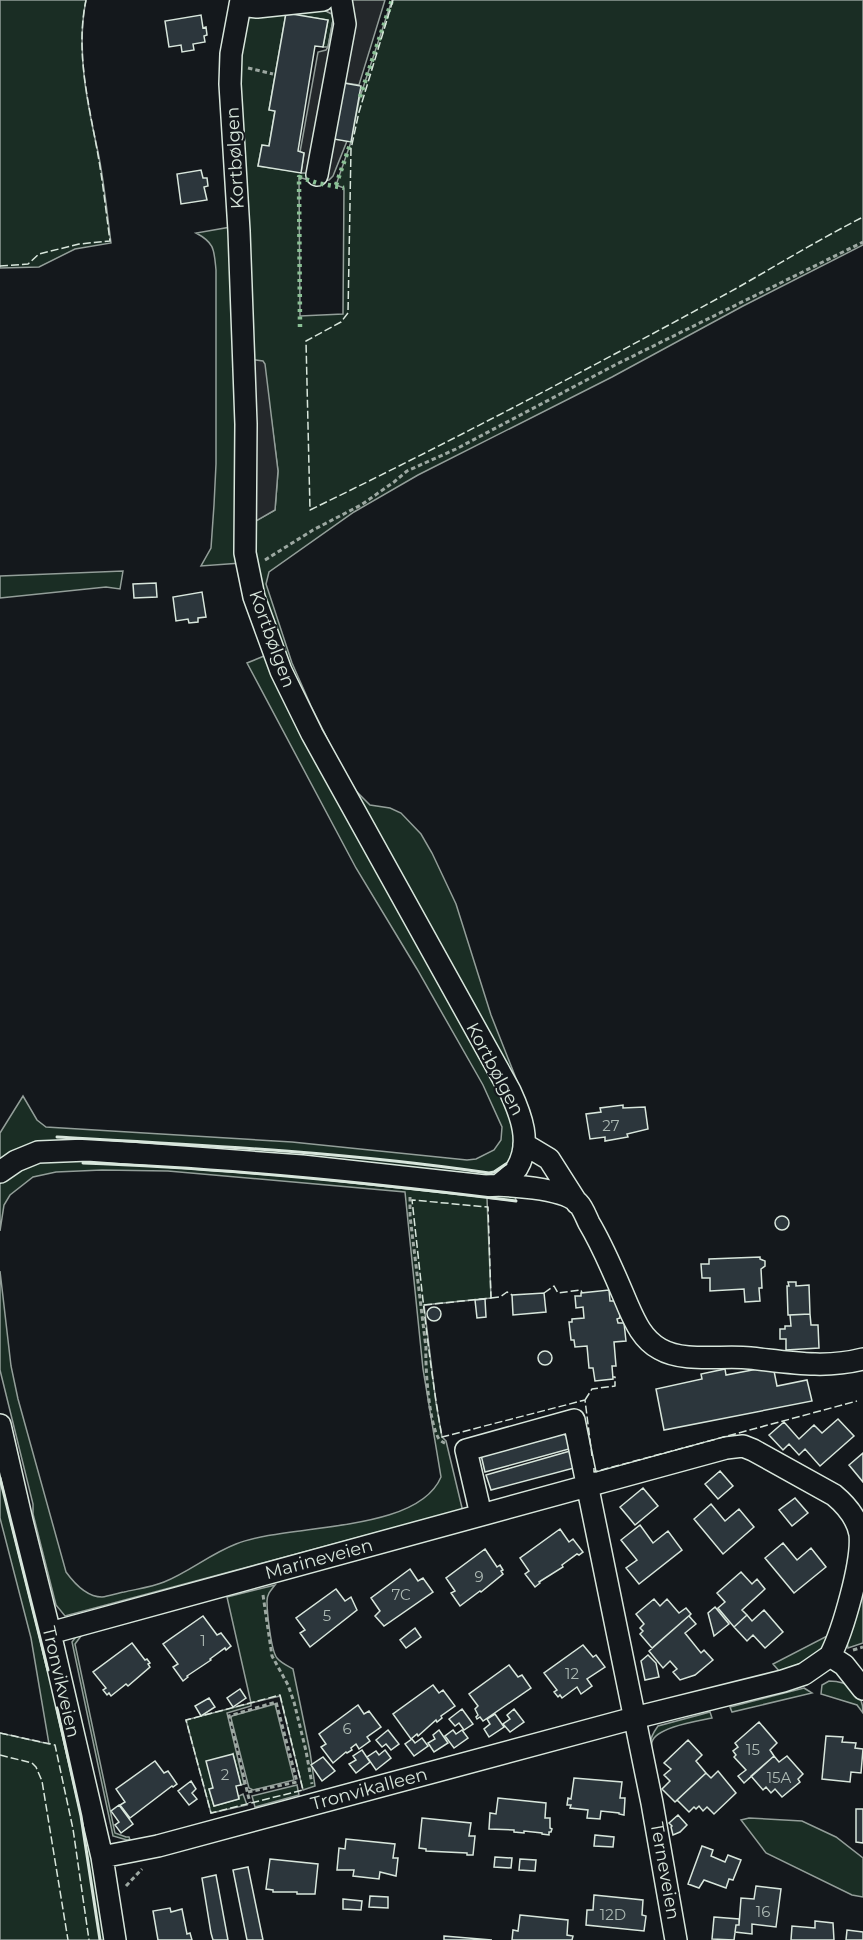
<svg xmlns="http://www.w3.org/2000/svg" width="863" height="1940" font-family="Montserrat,sans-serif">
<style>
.green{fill:#1a2d24;stroke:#939e99;stroke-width:1.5}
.parking{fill:#24282b;stroke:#939e99;stroke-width:1.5}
.building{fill:#2c363c;stroke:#d8e6dc;stroke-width:1.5}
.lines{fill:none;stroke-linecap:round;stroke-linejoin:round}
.minor-casing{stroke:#d8e6dc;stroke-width:24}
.path{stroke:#9da8a2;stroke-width:3;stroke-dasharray:4.5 3;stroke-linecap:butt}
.minor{stroke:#14181c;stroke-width:21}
.hedge{stroke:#8ac095;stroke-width:4.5;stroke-dasharray:3 4.5;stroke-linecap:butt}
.fence{stroke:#d8e6dc;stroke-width:1.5;stroke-dasharray:8 3;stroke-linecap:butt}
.wall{stroke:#d8e6dc;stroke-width:3}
.labels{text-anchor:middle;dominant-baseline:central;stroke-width:4.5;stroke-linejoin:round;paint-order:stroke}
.number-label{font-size:15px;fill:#adbab4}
.street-label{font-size:18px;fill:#d8e6dc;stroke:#14181c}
</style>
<rect width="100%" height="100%" fill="#14181c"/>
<path class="green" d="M0,0H86C76,50 87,103 98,152C104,181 107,213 111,243L75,249L39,267L0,268Z
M392,0H863V245L743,306L612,377L418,475L354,512L269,572L266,584L292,663L311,706L338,760L356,791L370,805L390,808L401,813L421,834L432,853L456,904L491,1015L519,1086L317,733L256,585L254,522L275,510L278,471L271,417L249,359L233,71L245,17L316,6L332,14L333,20L328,47H323L328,20L286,13L269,110L275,111L269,146L262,145L258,166L306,173L314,177V182L299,177L300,316L343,314L344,188L336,185L351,142L359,100Z
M231,227L241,563L201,566L211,548L214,505L216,464V270C214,250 215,243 196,233Z
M123,571L120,589L106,587L0,598V576Z
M269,654L520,1130L513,1162L495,1178L185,1151L0,1165V1133L23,1096L37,1120L46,1127L292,1142L467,1160L476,1159L494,1150L501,1140L502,1127L483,1085L417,969L356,868L247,663Z
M95,1156L515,1196L516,1201L487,1198L491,1298L424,1305L436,1403L442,1437L446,1441L463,1512L386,1530L65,1616L56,1605L33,1514V1504L0,1370V1271L11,1366L18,1399L66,1572C74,1583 87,1597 102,1597C109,1596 118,1593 124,1592C137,1589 152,1587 164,1582C189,1572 210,1554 236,1544C288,1523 417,1534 441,1477L423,1369L405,1192L168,1171L102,1170L56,1172L33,1177L10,1195L4,1205L0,1231V1177L18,1165Z
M0,1455L83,1804L105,1940H0V1733L49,1744L31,1638L0,1518Z
M863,1578V1643L848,1648L847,1641L854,1625Z
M275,1585C271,1590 267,1594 267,1601C267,1612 271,1651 277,1658C281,1663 288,1666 293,1669L310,1752L315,1786L303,1790L280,1696L251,1703V1706L227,1713L244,1784L241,1785L233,1754L213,1788L209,1789L214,1806L239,1799V1796L243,1794L247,1805L211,1813L186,1720L251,1703L227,1597Z
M84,1632L75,1644L115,1833L126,1837H129L130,1840H127L113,1836L72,1642L78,1634Z
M829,1635L833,1636C817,1655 804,1663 780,1672L773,1664Z
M829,1681C849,1681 863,1692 863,1713L857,1705L821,1694L822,1685Z
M804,1688L812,1693L732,1712L730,1707Z
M275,1704L294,1780L253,1790L249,1788L231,1718L232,1716Z
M710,1712L712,1718C699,1721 656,1727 652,1742C650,1749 654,1762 656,1770C650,1750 645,1744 658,1726Z
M297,1785L299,1795L255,1807L252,1796Z
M749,1818L802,1821L836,1837L863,1858V1897L852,1895L766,1853L741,1820Z"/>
<path class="parking" d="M343,0H385L359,85L339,82L328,138L347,141L333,176L329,180L322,181L306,173H301L304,153L300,152L318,52L326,50L328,47L333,20L332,14L316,6Z
M249,359L263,361L265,364L278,471L275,510L254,522Z"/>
<path class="building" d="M286,13L328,20L323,47L315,46L298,151L304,153L301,173L258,166L262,145L269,146L275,111L269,110Z
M201,15L203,28L206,27L207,35L204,36L205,42L193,44L194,50L182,52L181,45L169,47L165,21Z
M338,82L361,86L351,142L328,138Z
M201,170L203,178H207L208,186L204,187L207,200L181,204L177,174Z
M156,583L157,597L134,598L133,584Z
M202,592L206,617L198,618V622L189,623L188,619L176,621L173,597Z
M623,1105V1108L645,1107L648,1129L627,1134L628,1137L605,1141V1137L590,1139L586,1114L601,1112L600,1108Z
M775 1223a7 7 0 1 1 14 0a7 7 0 1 1-14 0Z
M760,1257V1259L765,1261V1266L761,1269L762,1288H759L760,1301L745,1302L744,1289L710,1291V1278H702L701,1264H709V1259Z
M788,1282H796V1286L809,1285L810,1314L788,1315L787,1286H789Z
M609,1290L610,1301H618L620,1318L617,1319L618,1323H624L626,1341L614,1342L616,1366H612L613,1379L595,1381L593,1368H589L587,1346L575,1347L574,1340H571L569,1322H572V1319L584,1318L583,1307L576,1308L575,1296H581V1293Z
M544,1293L546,1312L513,1315L512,1295Z
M485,1299L486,1317L477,1318L475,1300Z
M427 1314a7 7 0 1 1 14 0a7 7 0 1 1-14 0Z
M810,1314L811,1325H818L819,1348L786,1350V1339H780V1329H785V1326H791L790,1315Z
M538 1358a7 7 0 1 1 14 0a7 7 0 1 1-14 0Z
M773,1366L777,1386L807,1380L812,1401L664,1430L656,1389L702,1379L701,1374L725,1369L726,1375Z
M838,1419L854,1436L820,1466L805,1449L799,1455L789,1444L783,1450L769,1435L784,1422L799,1439L814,1425L822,1433Z
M565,1432V1435H567L569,1449L485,1472L481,1455Z
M570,1451L574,1468L491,1490L486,1475Z
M863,1453V1482L849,1465Z
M720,1471L733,1486L718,1499L705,1484Z
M643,1488L658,1506L635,1525L620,1507Z
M795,1498L808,1513L792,1526L779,1510Z
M711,1504L725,1521L739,1509L754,1527L723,1554L694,1519Z
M640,1525L653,1543L668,1531L682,1550L639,1584L626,1568L637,1560L621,1540Z
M560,1529L569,1542L573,1539L583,1552L579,1555L577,1554L562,1565L563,1567L539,1582L540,1583L535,1587L525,1574L529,1571L520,1558Z
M783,1543L797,1560L811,1548L826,1567L794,1593L765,1558Z
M485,1549L497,1567L500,1565L503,1570L501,1571L503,1574L481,1592L480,1591L460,1606L451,1593L455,1591L446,1578Z
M410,1569L418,1581L423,1578L433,1592L384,1626L375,1616L380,1611L371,1598Z
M741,1572L752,1584L757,1579L765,1589L742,1610L747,1615L734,1627L718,1608L725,1602L717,1593Z
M336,1589L345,1601L351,1597L357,1610L310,1647L300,1633L305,1630L296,1618Z
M654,1599L660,1606L667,1599L679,1613L686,1608L691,1614L652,1648L640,1634L643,1631L640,1628L644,1624L636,1614Z
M715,1607L729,1624L714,1636L708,1613Z
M764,1610L783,1632L765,1648L753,1635L747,1641L734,1627L747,1615L752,1621Z
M691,1614L689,1616L696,1624L685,1633L701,1653L704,1650L713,1660L695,1675L680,1680L673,1672L677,1669L670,1661L663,1668L649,1651Z
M203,1616L217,1635L221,1633L231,1646L226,1650L225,1648L210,1659L211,1660L187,1676L188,1677L183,1681L173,1667L178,1664L163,1644Z
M415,1628L421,1637L406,1648L400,1640Z
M132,1643L145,1660L147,1659L150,1663L148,1664L150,1667L128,1686L126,1684L111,1696L109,1693L107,1695L103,1690L106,1688L93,1672Z
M583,1645L593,1657L596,1655L605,1667L587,1679L592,1686L581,1694L577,1687L562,1698L560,1695L558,1697L554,1692L557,1690L544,1673Z
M648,1655L656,1663L659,1677L645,1680L641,1661Z
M509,1665L518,1677L522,1675L531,1688L483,1721L480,1717L477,1719L476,1717L478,1715L475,1709L478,1706L469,1694Z
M433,1685L439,1693L443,1690L455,1706L441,1716L442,1718L437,1722L436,1720L418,1736L417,1734L411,1739L393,1714Z
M240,1689L246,1698L233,1707L227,1698Z
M209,1698L215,1707L201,1716L195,1706Z
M358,1705L364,1714L369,1711L381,1727L367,1737L370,1741L359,1749L356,1744L351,1748L352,1750L347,1753L346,1752L333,1763L321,1747L326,1744L319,1734Z
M462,1709L473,1724L464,1730L459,1723L455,1726L449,1719Z
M514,1709L524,1722L510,1732L503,1724L510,1719L507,1715Z
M495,1714L504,1727L489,1737L484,1729L490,1724L487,1719Z
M759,1722L777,1743L770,1750L774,1756L744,1783L738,1776L746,1770L734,1757L736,1755L733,1751L738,1747L735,1743Z
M388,1730L399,1744L391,1750L386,1744L382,1747L376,1740Z
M439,1730L448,1743L434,1752L428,1743L435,1739L433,1735Z
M453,1730L456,1734L462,1730L468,1738L454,1748L445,1736Z
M826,1736L843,1737L842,1742L856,1743L855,1748L863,1749L861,1773L851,1772L850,1782L822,1779Z
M422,1738L428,1746L414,1756L405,1744L412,1739L415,1743Z
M688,1740L702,1755L696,1761L706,1773L675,1802L662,1789L670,1781L664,1775L671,1769L664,1763Z
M362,1750L370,1762L356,1773L349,1764L356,1760L353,1756Z
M385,1750L391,1758L376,1770L367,1757L376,1751L379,1755Z
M233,1754L241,1785L236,1786L239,1799L214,1806L209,1789L213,1788L206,1761Z
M774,1756L779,1762L787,1756L803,1774L798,1779L800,1782L782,1797L775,1789L771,1793L766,1787L763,1790L751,1776Z
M323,1757L335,1771L322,1781L311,1765Z
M155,1761L164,1773L168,1771L177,1784L173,1787L172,1786L130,1818L120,1805L125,1802L116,1789Z
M718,1771L736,1793L714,1814L707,1807L703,1811L699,1806L696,1809L694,1807L689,1812L677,1800L706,1773L711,1778Z
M574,1778L622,1782L620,1798H625L624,1815L619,1814V1813L601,1811L600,1819L587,1818L588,1810L570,1808L571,1805H567L568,1798L571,1799Z
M191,1781L196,1789L192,1793L197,1799L189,1805L178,1791Z
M498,1798L546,1803L545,1818H550V1828L552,1829L551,1832H549V1835L542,1834V1833L524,1831V1833L514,1832V1830L489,1829L490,1813L496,1814Z
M119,1805L133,1824L121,1833L115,1825L119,1822L111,1811Z
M856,1809H863V1843L856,1842Z
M678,1815L687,1825L680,1832L673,1835L671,1827L672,1826L669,1823Z
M422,1818L471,1823L469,1836H475L473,1855H467V1853L426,1851V1849L419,1848Z
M595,1835L614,1837L613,1847L594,1846Z
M346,1839L395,1844L393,1858H398L396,1876L380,1872L379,1879L353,1876L354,1870H337L339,1848L345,1849Z
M702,1846L713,1850L711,1856L725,1862L728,1855L741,1860L733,1880L729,1879L726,1888L704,1880L699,1888L688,1884Z
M495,1857L512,1858L511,1868L494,1867Z
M270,1859L318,1864L315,1894H297V1892H273V1890L266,1889Z
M520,1859L536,1860L535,1871L519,1870Z
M248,1867L263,1940H247L233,1870Z
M216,1875L228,1940H213L211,1933L202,1878Z
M756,1886L781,1889L776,1927L752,1924V1934L735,1932L736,1925H739L741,1898L754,1899Z
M594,1895L643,1900L642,1915L646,1916L644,1931L586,1925L587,1910H593Z
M370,1896L388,1897V1908L369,1907Z
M343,1899L362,1901L361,1910L343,1909Z
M170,1908L171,1912L182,1909L187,1934L190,1933L192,1940H158L153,1911Z
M520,1915L568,1920L567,1935L573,1936L572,1940H512L513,1930L518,1931Z
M714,1917L739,1919V1925H736L734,1940L712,1939Z
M815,1921L833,1923L834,1940H791L792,1926L815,1928Z
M847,1930L863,1932V1940H846Z
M444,1936L492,1940H444Z"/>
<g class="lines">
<defs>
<path id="minor" d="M241,0L231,54L230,84L239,231L246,424L245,553L254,597L281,671L312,734L510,1091C521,1115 532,1143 517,1168C513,1174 505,1180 499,1185
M240,5L257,7L323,0
M317,175L345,24L341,0
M524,1144L549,1159L577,1203
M0,1172L16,1161L38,1152L88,1150L302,1166L485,1186C505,1184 564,1188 578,1203C583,1208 586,1217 589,1223C605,1250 616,1278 628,1306C635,1322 643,1340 660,1349C684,1363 723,1355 750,1358C788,1362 825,1369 863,1359
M0,1425L22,1521L50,1633L102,1857L115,1940
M481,1515L466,1450L574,1420L652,1803L676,1940
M50,1633L726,1448L743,1446L753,1450L834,1495C846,1505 857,1518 860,1534C863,1561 843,1631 830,1656
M102,1857L158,1846L634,1718L783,1681L804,1674L830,1656L844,1665L863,1689"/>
</defs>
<use href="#minor" class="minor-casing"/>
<path class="path" d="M248,68L273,74
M265,560L313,530L361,505L394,482L407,471L456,449L615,365L863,242
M410,1197V1216L426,1348C425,1367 429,1424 439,1439C442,1442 444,1443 447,1444
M263,1595L272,1656L288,1685L294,1702L306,1751L312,1784
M853,1650L863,1647
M248,1792L297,1782L276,1702L229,1716L250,1803
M126,1886L142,1869"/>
<use href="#minor" class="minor"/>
<path class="hedge" d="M360,97L392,0
M336,185L351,142
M300,327L299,177L317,183L344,188"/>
<path class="fence" d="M393,0L359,112L351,149L348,313L341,322L306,341L310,510C454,440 596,365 737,288C779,264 820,239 863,217
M0,266L28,264L39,254L79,244L110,241C106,212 103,183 98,155C89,104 75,52 86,0
M544,1293L554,1286L558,1293L581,1290L582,1293
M491,1298L500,1297L507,1292L512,1295
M424,1305L491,1298L488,1207L412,1200C421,1279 428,1359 442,1437L585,1400L592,1456
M585,1400L592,1389L615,1386V1377H613
M594,1468V1472L857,1401
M280,1695L303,1790L211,1813L186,1720Z
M0,1733L55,1745L73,1829L89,1940
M0,1755L32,1763L36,1767L42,1781L68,1940"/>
<path class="wall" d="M57,1137C201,1145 346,1152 489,1173L494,1172L506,1164
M83,1163C228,1168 373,1183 516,1201
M0,1478L48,1670
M57,1708L81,1816L100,1940"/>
</g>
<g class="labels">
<g class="number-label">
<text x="611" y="1125">27</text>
<text x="479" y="1576">9</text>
<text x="401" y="1594">7C</text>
<text x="327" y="1615">5</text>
<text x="203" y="1640">1</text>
<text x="572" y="1673">12</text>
<text x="347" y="1728">6</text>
<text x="753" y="1749">15</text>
<text x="225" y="1774">2</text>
<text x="779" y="1777">15A</text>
<text x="763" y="1911">16</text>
<text x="613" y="1914">12D</text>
</g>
<g class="street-label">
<text transform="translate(235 158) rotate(-93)">Kortbølgen</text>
<text transform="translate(272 639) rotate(70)">Kortbølgen</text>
<text transform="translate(495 1069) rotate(62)">Kortbølgen</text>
<text transform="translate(319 1559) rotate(-15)">Marineveien</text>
<text transform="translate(61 1682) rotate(77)">Tronvikveien</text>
<text transform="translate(369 1789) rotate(-15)">Tronvikalleen</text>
<text transform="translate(665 1871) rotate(80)">Terneveien</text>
</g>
</g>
</svg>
